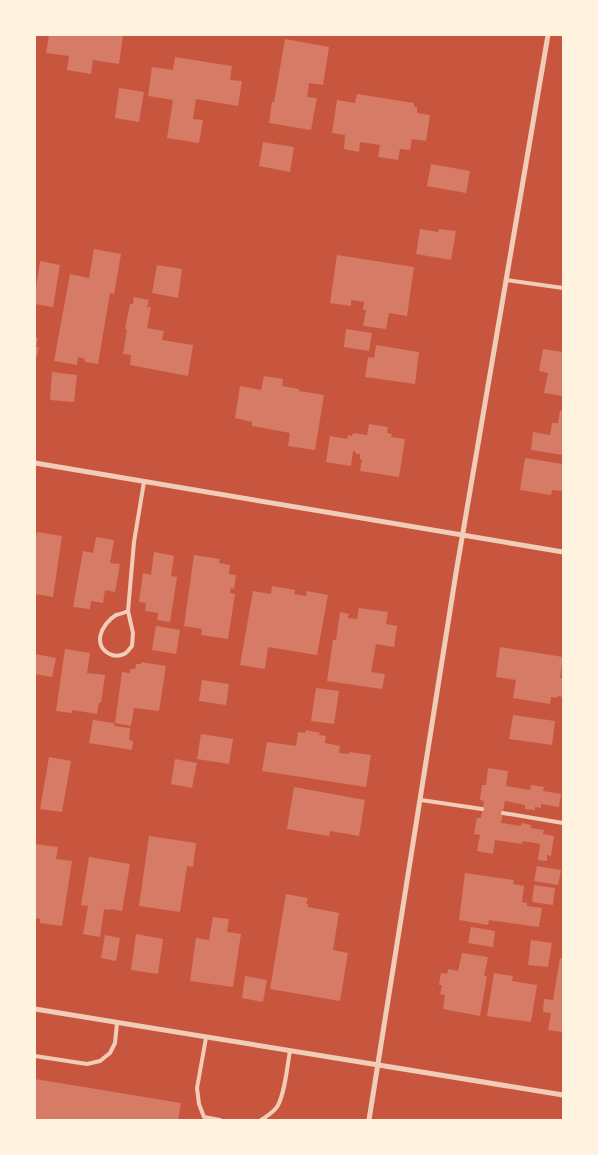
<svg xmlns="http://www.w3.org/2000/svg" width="598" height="1155" font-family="'Source Serif 4',serif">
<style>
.building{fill:#d67c66}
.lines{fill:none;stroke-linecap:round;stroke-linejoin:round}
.service{stroke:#f1ccb7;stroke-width:4}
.minor{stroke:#f1ccb7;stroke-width:5}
</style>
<rect width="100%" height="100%" fill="#c8553d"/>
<path class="building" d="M49,35H123L119,64L93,60L91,74L67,70L69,56L46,53Z
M285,39L329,47L323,85L309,83L307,97L317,98L311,130L269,123L272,102H274Z
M175,57L232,66L230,80L242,81L238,106L196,99L193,119L203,120L199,143L167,138L173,100L148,96L152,67L173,70Z
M119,88L144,92L139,122L115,118Z
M357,94L414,103V107H417V113L430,115L426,141L412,139L410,150L400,149L398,160L378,157L380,145L360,142L359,152L344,149L345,135L332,133L337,100L355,103Z
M263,142L294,147L290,172L259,166Z
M431,164L470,171L466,193L427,186Z
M420,229L438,232L439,229L456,231L451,260L416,254Z
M94,249L121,254L114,294L110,293L98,364L85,362V359L78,357L77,365L54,361L70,274L89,278Z
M337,255L414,267L407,316L389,313L386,329L363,326L366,310H363L364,302L351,300V306L330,303Z
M40,261L60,265L53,307L35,304V294Z
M157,265L182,269L178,298L152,293Z
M134,297L149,300L147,307H151L147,328L164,331L162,340L193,345L188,376L130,365L131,355L123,354L127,330L125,329L130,304H133Z
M346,329L372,333L369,351L344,347Z
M35,337L38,338L36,347H39L37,356H35Z
M376,345L419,352L415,384L365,377L368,357L374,358Z
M543,349L563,352V396L544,393L548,373L539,371Z
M52,372L77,375L74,402L50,400Z
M264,376L283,379L282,386L299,389V391L324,395L315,450L288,446L290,433L252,426V422L235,418L240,386L261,390Z
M560,410L563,411V455L531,450L533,432L550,435L552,423H558Z
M369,424L388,427L387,433L392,434L391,437L405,439L399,477L360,471L362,460L360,459V454H356V452L353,451L351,466L326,462L330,436L347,439L348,435L352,436L353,433L367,435Z
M525,458L563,464V491L552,490L551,495L520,490Z
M37,532L62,536L53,597L35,594L36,570H35V536L36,537Z
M96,537L114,540L110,563L120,564L115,592L105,590L103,603L91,601L90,609L73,607L83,551L93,553Z
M154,552L174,556L171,576L177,577L170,622L157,620L158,613L145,611L146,603L139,602L143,573L151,575Z
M194,555L220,559L219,563L230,565L229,574L236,575L234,589L231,588L230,593L235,594L228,639L201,635L202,629L184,626Z
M272,586L295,590L294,594L306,596L307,591L328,595L317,655L268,647L265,669L240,665L253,591L271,594Z
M359,608L388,612L386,624L397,626L394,647L376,644L371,672L385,674L382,689L327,681L333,640H336L340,612L349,614L348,618L357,619Z
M156,626L180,630L176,654L152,650Z
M500,647L563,657L560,678H563V697L557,696V698L551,697L550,704L513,698L516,680L496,677Z
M65,649L90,653L87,673L105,675L101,703L99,702L97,714L72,710V713L56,711Z
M35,654L56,658L52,677L35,674Z
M141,662L166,666L159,711L134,708L131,726L115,723L122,672L130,673V669H135L136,664H141Z
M202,680L229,684L226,705L199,701Z
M316,688L339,691L334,724L311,721Z
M513,715L555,721L552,745L509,739Z
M93,720L114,723V726L130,728L129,740L133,741L132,750L89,743Z
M306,730L320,733L319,735L326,736L325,743L340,746L339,753L349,754V752L371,755L366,787L262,771L267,742L296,746L298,732L305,733Z
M201,734L233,739L229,764L197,759Z
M49,757L71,761L62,812L40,809Z
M175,759L197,763L192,788L171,784Z
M488,768L508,771L506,786L530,790L531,785L544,787L543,791L561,794L559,807L541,804V808L535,807V810L525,809V805L505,801L501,823L521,826L522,823L531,825V828L544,830L543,834L554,836L551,856L547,855V861L538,860L540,844L523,841L522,844L495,840L493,854L477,851L480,835L474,834L477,818H481L484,801L480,800L482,785H486Z
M294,787L365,800L359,836L330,831L329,836L287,829Z
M149,836L196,843L193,867L187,866L180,912L139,906Z
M35,844L58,847L56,859L72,861L62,926L40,923V919L35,918Z
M89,857L130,864L122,911L111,909L110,910L104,909L100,937L83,934L88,906L81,905Z
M537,866L561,870L558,885L534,881Z
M465,873L514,880L513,884L524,886L522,902L527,903V906L542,908L539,927L489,920L488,925L459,920Z
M534,885L555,888L553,905L532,902Z
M286,894L308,898L306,904H308V907L339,913L333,950L348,953L340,1001L270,989Z
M213,917L229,919L227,932L241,934L233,987L190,981L196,938L209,940Z
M471,927L495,931L493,947L468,943Z
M136,934L163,939L158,974L131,970Z
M105,935L120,938L116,961L101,958Z
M531,940L552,943L548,967L528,965Z
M462,953L488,957L484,976H487L480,1016L443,1009L445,995L440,994L442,985H439L441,973L447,974L448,969L458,971Z
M560,958L563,959V1026L562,1032L548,1030L551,1013L543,1012L544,999L553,1000Z
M494,973L513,976L512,981L537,985L531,1022L487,1016Z
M245,976L267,980L263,1002L242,998Z
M35,1079L181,1103L178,1120H35Z"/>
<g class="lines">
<path class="service" d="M506,280L563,288
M128,611C124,613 120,614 116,615C101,624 91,647 112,655C116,656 120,656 124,654C127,653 130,648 132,646L133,633L128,611L134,542L144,482
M421,800L482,809
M503,813L563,823
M206,1038L197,1088L199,1104L204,1117L220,1120
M35,1056L87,1064L100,1061L110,1053L115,1043L117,1023
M261,1120C266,1117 273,1112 277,1107C285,1094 287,1067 290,1051"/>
<path class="minor" d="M35,463L563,552
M35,1009L563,1095
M369,1120L456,573L548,35"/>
</g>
<rect width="598" height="1155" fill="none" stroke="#fff3e0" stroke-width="72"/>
</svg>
